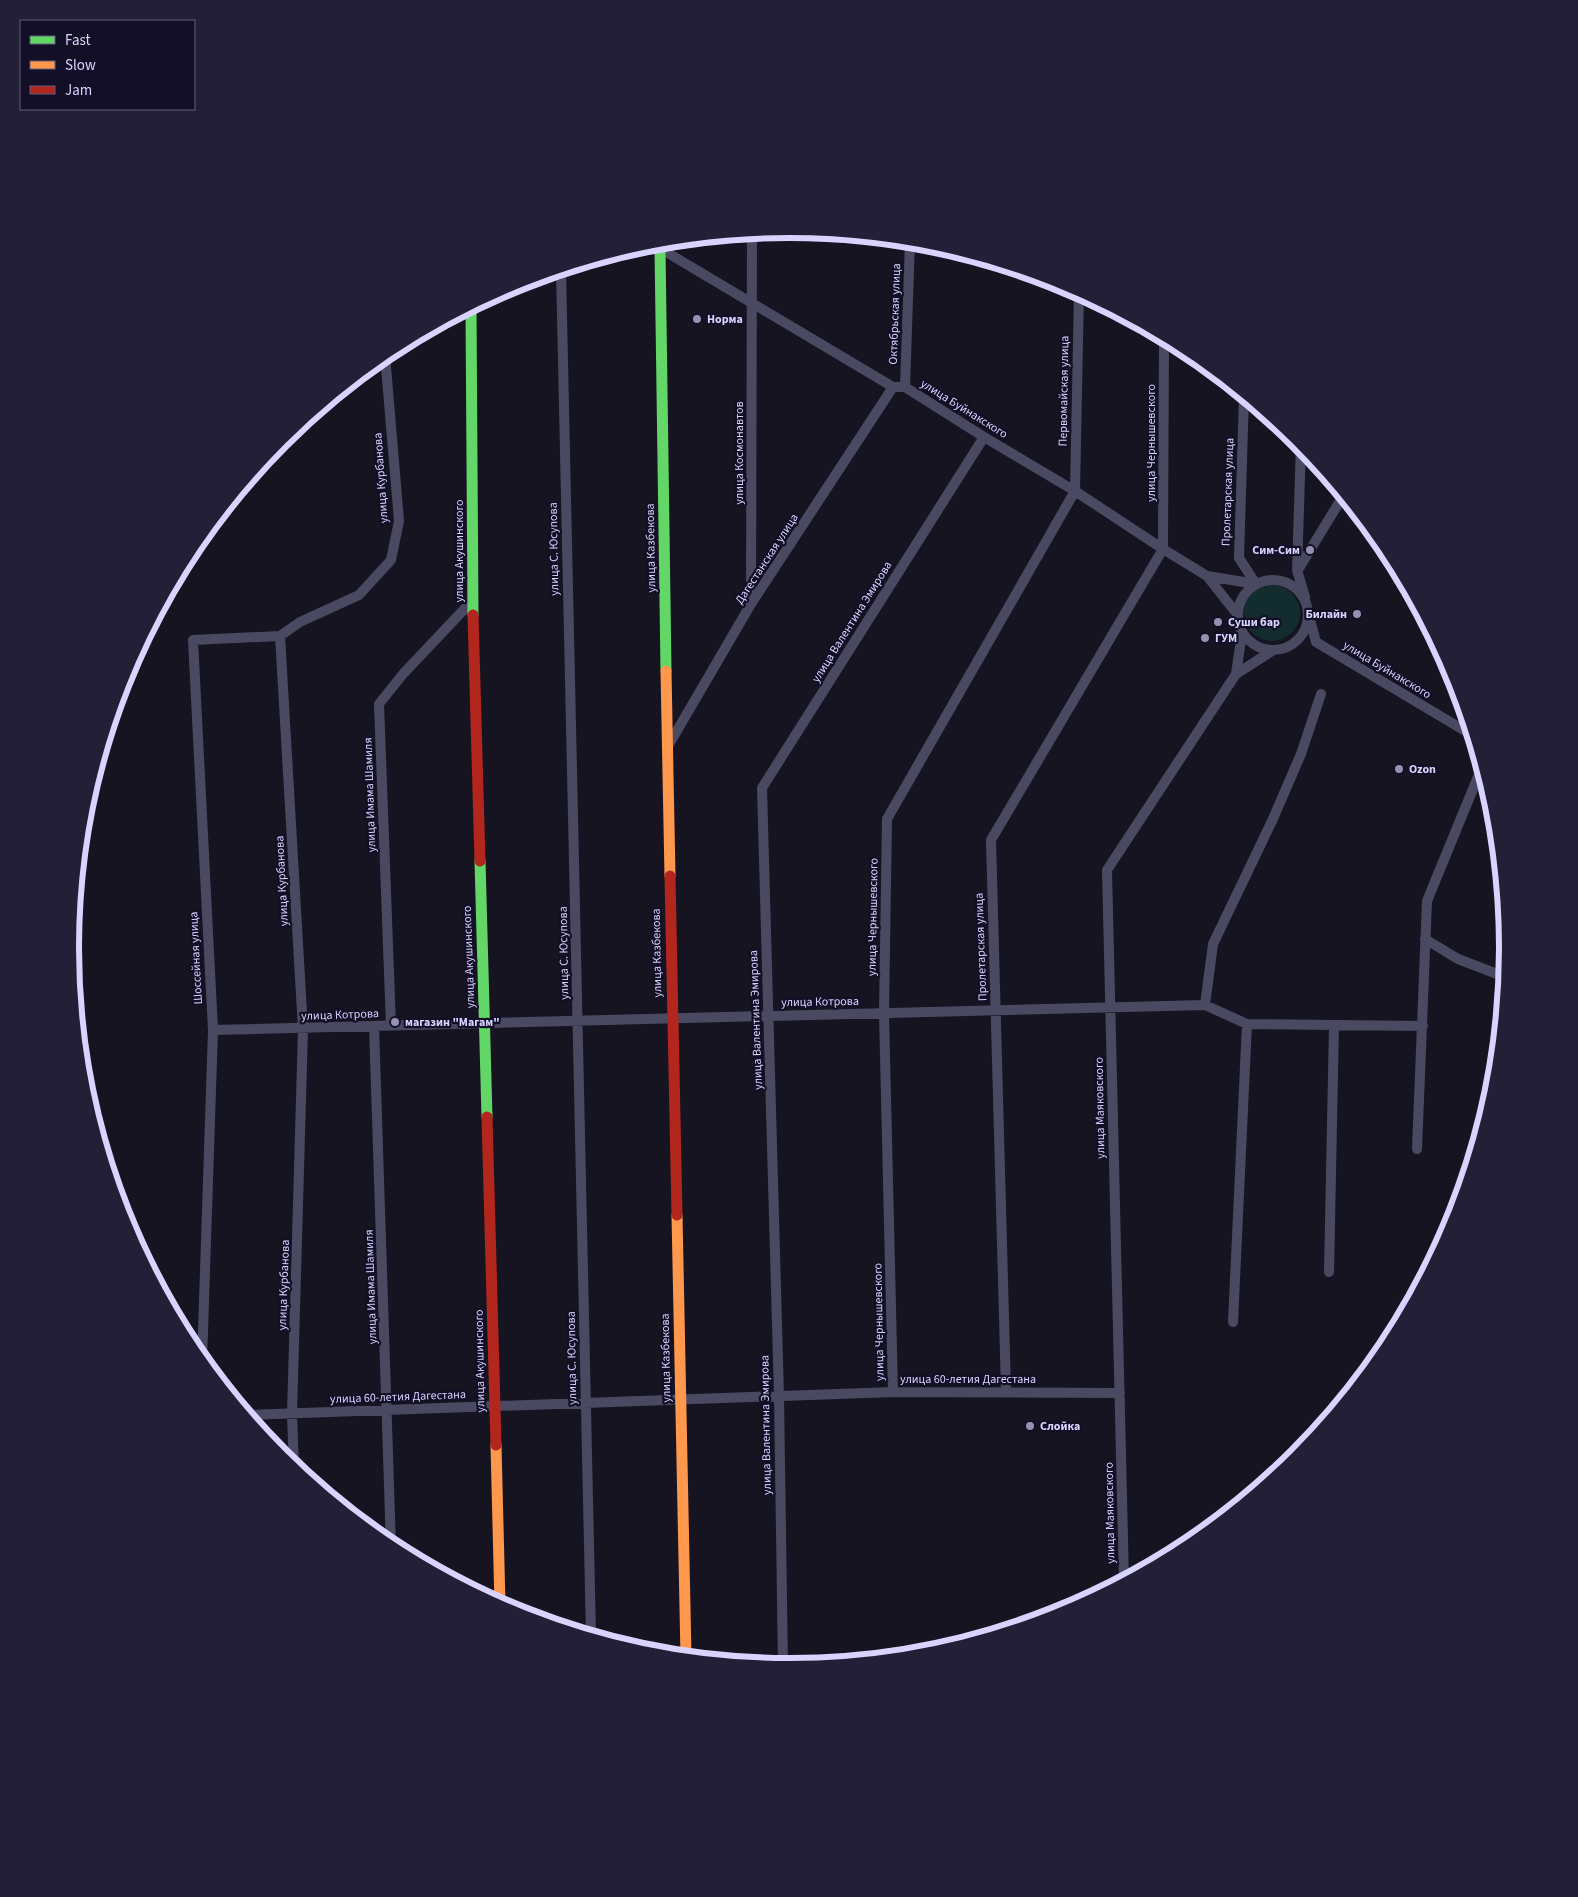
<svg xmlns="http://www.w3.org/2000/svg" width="1578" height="1897" font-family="'Source Sans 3',sans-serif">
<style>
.green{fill:#132c2d}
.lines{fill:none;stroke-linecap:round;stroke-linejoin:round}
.street{stroke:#4a4962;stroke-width:10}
.fast{stroke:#63d668;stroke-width:11}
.slow{stroke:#ff974d;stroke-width:11}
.jam{stroke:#b3261e;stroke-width:11}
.poi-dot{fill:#9591b1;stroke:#130f26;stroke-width:2}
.labels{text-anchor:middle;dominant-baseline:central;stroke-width:4.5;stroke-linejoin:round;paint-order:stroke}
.street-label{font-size:12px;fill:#d9d4ff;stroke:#130f26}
.poi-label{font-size:12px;font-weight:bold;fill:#d9d4ff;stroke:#130f26;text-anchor:start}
.rim{fill:none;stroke:#d9d4ff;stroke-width:6}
</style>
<rect width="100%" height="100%" fill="#161421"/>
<path class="green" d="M1244 613a28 28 0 1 1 56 0a28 28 0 1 1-56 0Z"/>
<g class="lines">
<path class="street" d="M651,243L893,387H905L984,437L1075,491L1163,549L1207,576L1256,584
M561,270L591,1636
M905,387L910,241
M1244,396L1239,558L1256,584
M1301,444L1297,570L1305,597
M1298,570L1343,496
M1207,576L1237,614
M1238 615a35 35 0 1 1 70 0a35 35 0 1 1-70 0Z
M751,603L752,233
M1309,616L1316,642
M1242,633L1236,674L1272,651
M1316,642L1472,735
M668,746L751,604L893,387
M1425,939L1458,959L1505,977
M1205,1005L1213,944L1272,821L1301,754L1321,694
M374,1026L391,1547
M391,1026L379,704L403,674L473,600
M213,1030L1205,1005L1247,1024L1423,1026
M1417,1149L1427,901L1482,767
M1329,1272L1334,1025
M1233,1322L1247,1024
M202,1361L213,1030L193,640L280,636
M1006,1391L991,840L1163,549L1164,338
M893,1392L884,1013L887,819L1075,491L1079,292
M246,1415L893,1392L1120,1393
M294,1468L292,1414L303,1029L280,636L300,622L359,595L391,560L399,521L385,355
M1124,1581L1107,870L1236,674
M783,1667L779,1396L762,788L984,437"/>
<path class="fast" d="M660,249L666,671
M471,307L473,615
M480,861L487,1117"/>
<path class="slow" d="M666,671L670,876
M677,1215L686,1657
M496,1445L500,1605"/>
<path class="jam" d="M473,615L480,861
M670,876L677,1215
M487,1117L496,1445"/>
</g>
<g class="poi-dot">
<circle cx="697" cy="319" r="5"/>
<circle cx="1310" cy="550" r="5"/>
<circle cx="1357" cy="614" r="5"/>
<circle cx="1218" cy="622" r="5"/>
<circle cx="1205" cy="638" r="5"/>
<circle cx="1399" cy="769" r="5"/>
<circle cx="395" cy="1022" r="5"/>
<circle cx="1030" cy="1426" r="5"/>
</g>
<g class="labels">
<g class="street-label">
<text transform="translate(895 314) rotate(-88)">Октябрьская улица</text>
<text transform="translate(1064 391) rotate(-89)">Первомайская улица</text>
<text transform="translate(964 409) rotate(32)">улица Буйнакского</text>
<text transform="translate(1151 443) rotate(-90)">улица Чернышевского</text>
<text transform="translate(739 453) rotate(-90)">улица Космонавтов</text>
<text transform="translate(381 478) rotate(-94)">улица Курбанова</text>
<text transform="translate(1228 492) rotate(-88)">Пролетарская улица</text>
<text transform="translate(651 548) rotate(-91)">улица Казбекова</text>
<text transform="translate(554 549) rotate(-91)">улица С. Юсупова</text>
<text transform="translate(459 551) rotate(-90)">улица Акушинского</text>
<text transform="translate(767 559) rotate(-57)">Дагестанская улица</text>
<text transform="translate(852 622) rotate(-58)">улица Валентина Эмирова</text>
<text transform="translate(1387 670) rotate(31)">улица Буйнакского</text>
<text transform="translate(370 795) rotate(-92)">улица Имама Шамиля</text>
<text transform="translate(282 881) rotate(-93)">улица Курбанова</text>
<text transform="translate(873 917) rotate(-89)">улица Чернышевского</text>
<text transform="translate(981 947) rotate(-92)">Пролетарская улица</text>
<text transform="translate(564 953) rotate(-91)">улица С. Юсупова</text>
<text transform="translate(657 953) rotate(-91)">улица Казбекова</text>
<text transform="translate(469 957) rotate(-92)">улица Акушинского</text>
<text transform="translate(196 958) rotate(-93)">Шоссейная улица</text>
<text transform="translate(820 1002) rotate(-1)">улица Котрова</text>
<text transform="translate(340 1015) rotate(-2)">улица Котрова</text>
<text transform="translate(756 1020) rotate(-92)">улица Валентина Эмирова</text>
<text transform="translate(1100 1108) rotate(-91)">улица Маяковского</text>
<text transform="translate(284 1285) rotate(-88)">улица Курбанова</text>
<text transform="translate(371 1287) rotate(-92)">улица Имама Шамиля</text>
<text transform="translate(879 1322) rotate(-91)">улица Чернышевского</text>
<text transform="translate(572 1358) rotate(-91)">улица С. Юсупова</text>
<text transform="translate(666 1358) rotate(-91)">улица Казбекова</text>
<text transform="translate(480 1361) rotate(-91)">улица Акушинского</text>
<text x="968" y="1379">улица 60-летия Дагестана</text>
<text transform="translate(398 1397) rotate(-2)">улица 60-летия Дагестана</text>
<text transform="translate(766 1425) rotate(-91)">улица Валентина Эмирова</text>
<text transform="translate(1110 1513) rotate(-91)">улица Маяковского</text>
</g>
<g class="poi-label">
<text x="707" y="319">Норма</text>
<text x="1300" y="550" text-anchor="end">Сим-Сим</text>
<text x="1347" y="614" text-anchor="end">Билайн</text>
<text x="1228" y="622">Суши бар</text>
<text x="1215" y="638">ГУМ</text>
<text x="1409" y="769">Ozon</text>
<text x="405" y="1022">магазин "Магам"</text>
<text x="1040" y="1426">Слойка</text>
</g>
</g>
<path d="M0 0H1578V1897H0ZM79 948a710 710 0 1 1 1420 0a710 710 0 1 1-1420 0Z" fill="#231f37" fill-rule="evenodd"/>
<path class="rim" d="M79 948a710 710 0 1 1 1420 0a710 710 0 1 1-1420 0Z"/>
<rect x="20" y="20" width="175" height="90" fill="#130f26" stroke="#625e7d"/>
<rect x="30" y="36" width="25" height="8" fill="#63d668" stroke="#625e7d"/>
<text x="65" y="45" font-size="15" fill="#d9d4ff">Fast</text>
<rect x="30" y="61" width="25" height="8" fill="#ff974d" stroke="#625e7d"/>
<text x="65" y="70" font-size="15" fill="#d9d4ff">Slow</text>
<rect x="30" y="86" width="25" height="8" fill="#b3261e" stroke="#625e7d"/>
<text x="65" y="95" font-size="15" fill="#d9d4ff">Jam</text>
</svg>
